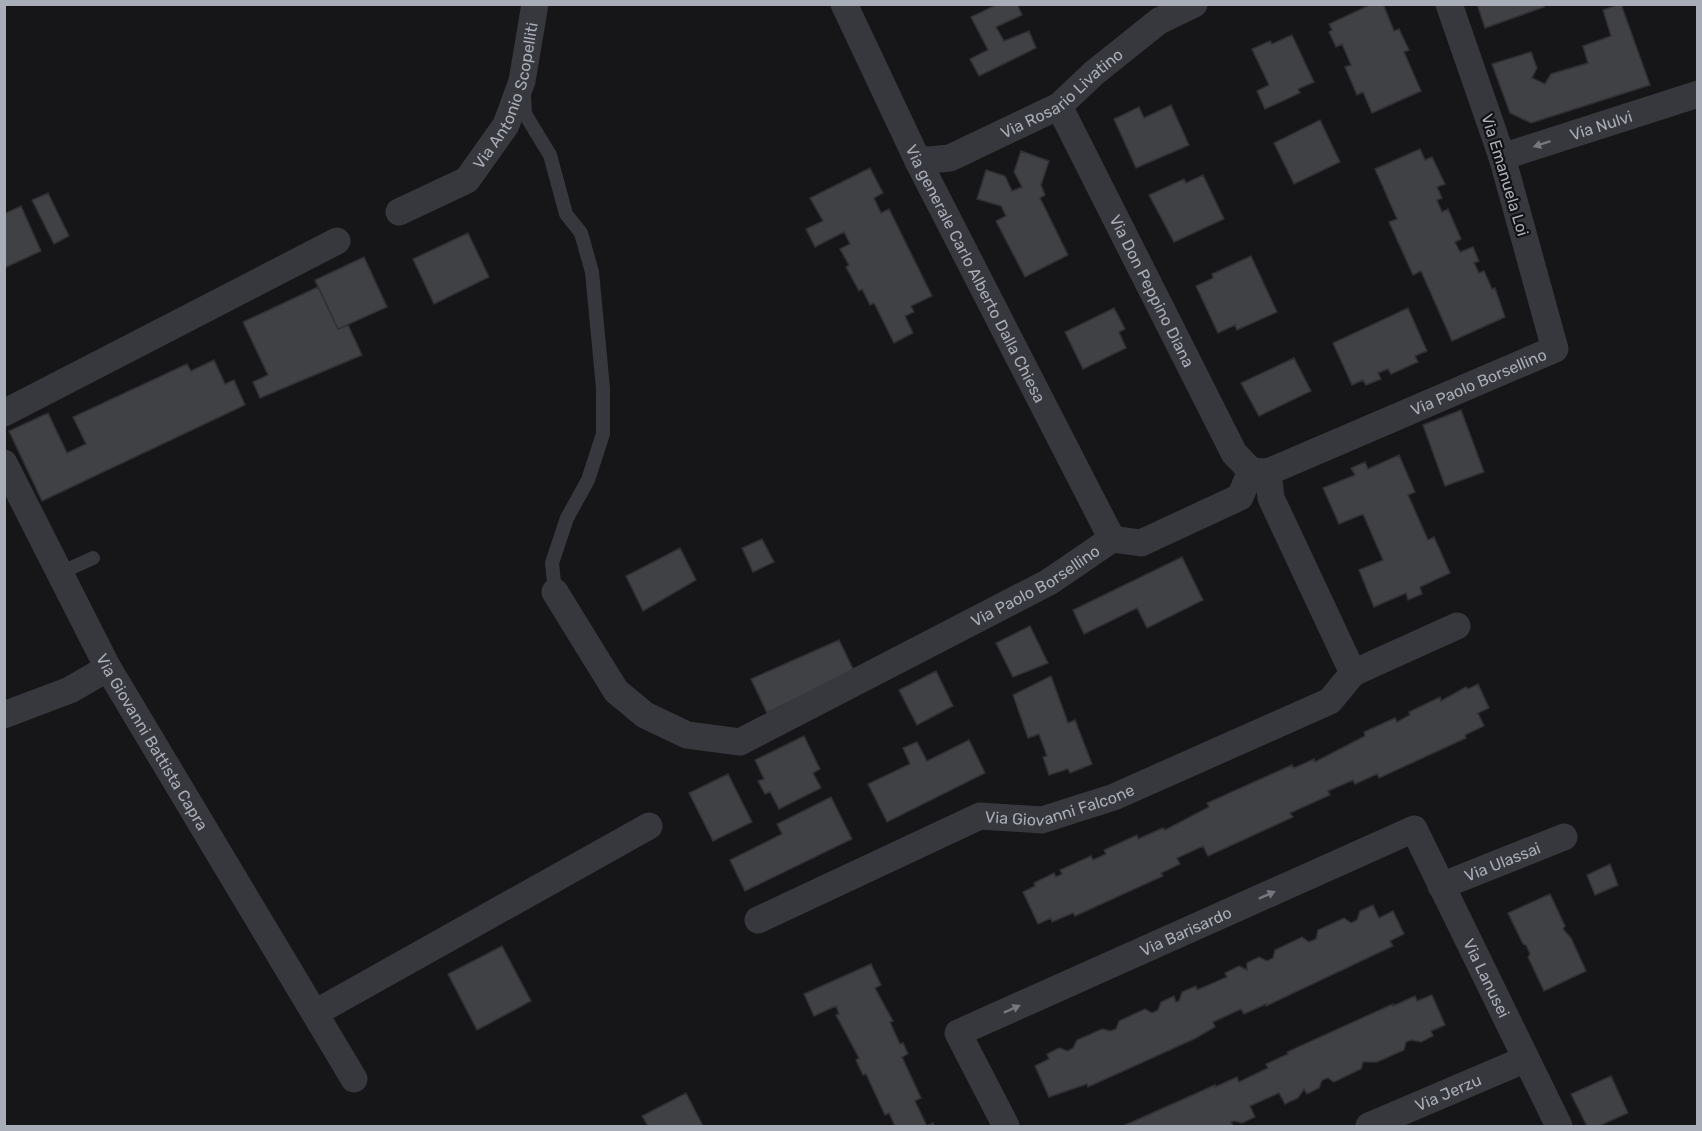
<svg xmlns="http://www.w3.org/2000/svg" width="1702" height="1131" font-family="Rubik,sans-serif">
<style>
.building{fill:#404145;stroke:#303034;stroke-width:1.5}
.lines{fill:none;stroke-linecap:round;stroke-linejoin:round}
.service{stroke:#37383d;stroke-width:14}
.minor{stroke:#37383d;stroke-width:27}
.oneway{fill:#757881}
.labels{text-anchor:middle;dominant-baseline:central;stroke-width:4.5;stroke-linejoin:round;paint-order:stroke}
.street-label{font-size:16px;fill:#a8adb8;stroke:#111113}
</style>
<rect width="100%" height="100%" fill="#161618"/>
<path class="building" d="M998,4H1017L1022,15L996,27L1004,41L1029,31L1036,48L979,76L970,59L988,50L971,17Z
M1372,4H1383L1394,31L1399,29L1409,50L1404,52L1421,91L1372,113L1363,92L1357,95L1345,67L1351,65L1342,44L1336,47L1329,32L1332,30L1329,24Z
M1477,4H1543L1544,7L1485,28Z
M1621,4L1650,85L1531,123L1510,113L1492,64L1531,52L1537,68L1532,78L1545,84L1551,74L1588,63L1583,46L1611,36L1603,10Z
M1292,35L1314,82L1298,89L1300,93L1265,109L1257,91L1269,85L1252,49L1270,41L1272,44Z
M1171,105L1189,145L1136,168L1114,119L1139,107L1144,118Z
M1320,120L1340,162L1294,184L1274,143Z
M1420,149L1425,160L1432,157L1445,184L1437,187L1442,198L1437,200L1442,212L1448,209L1461,239L1455,242L1460,252L1473,247L1479,261L1474,263L1479,273L1484,271L1492,289L1495,288L1505,317L1452,341L1421,271L1413,275L1389,222L1397,219L1375,169Z
M1021,151L1049,161L1041,185L1045,195L1040,198L1068,255L1025,277L996,221L1006,216L1001,206L977,199L986,170L1005,176L1012,191L1022,187L1014,172Z
M870,168L883,193L874,198L881,213L889,209L932,296L911,306L914,312L905,316L913,333L894,343L874,303L870,305L862,289L859,291L846,267L849,265L840,249L850,244L844,232L815,247L806,229L823,221L810,198Z
M1203,175L1224,219L1174,242L1149,195L1184,179L1186,183Z
M48,193L69,236L54,244L32,200Z
M21,206L41,251L4,268V214Z
M468,233L489,277L434,304L413,259Z
M1251,256L1277,312L1237,330L1235,325L1218,333L1196,286L1213,278L1212,274Z
M364,257L387,307L338,329L315,280Z
M318,287L338,329L348,325L362,355L260,398L253,382L268,375L243,322Z
M1114,308L1125,329L1119,332L1126,348L1083,369L1065,332Z
M1408,308L1427,351L1415,356L1418,362L1391,374L1388,369L1378,373L1381,379L1366,385L1363,380L1352,385L1333,343Z
M1294,358L1311,391L1259,416L1241,383Z
M214,360L225,384L234,380L245,405L42,501L9,431L48,413L67,453L86,444L73,417L187,364L191,371Z
M1461,410L1484,472L1445,486L1423,425Z
M1399,455L1415,492L1408,495L1428,540L1434,537L1450,573L1420,587L1422,594L1408,600L1406,593L1374,607L1359,570L1383,560L1363,514L1339,524L1323,488L1355,475L1351,468L1365,462L1368,469Z
M762,539L774,562L753,572L742,548Z
M680,548L696,580L643,611L626,576Z
M1182,557L1203,600L1147,628L1137,608L1084,634L1073,610Z
M1030,626L1048,663L1013,677L996,643Z
M839,640L854,671L767,713L751,679Z
M936,671L953,706L917,725L899,690Z
M1051,676L1068,723L1075,720L1092,764L1070,773L1068,769L1049,775L1043,757L1047,756L1039,734L1028,738L1013,695Z
M1478,684L1489,708L1478,713L1484,726L1465,735L1466,738L1379,778L1377,774L1355,784L1353,780L1328,791L1330,795L1290,813L1293,817L1208,856L1203,846L1177,858L1180,864L1161,873L1163,876L1075,916L1073,913L1052,922L1051,918L1038,924L1023,892L1035,886L1034,883L1054,873L1056,877L1062,874L1060,870L1091,856L1093,860L1106,854L1104,850L1137,835L1138,839L1163,828L1165,830L1209,807L1207,803L1292,765L1294,768L1314,759L1315,762L1365,736L1364,732L1395,718L1397,722L1410,715L1409,712L1440,697L1441,701L1466,687L1468,689Z
M804,736L820,769L813,773L821,788L779,809L770,792L765,794L758,781L764,779L755,760Z
M969,740L985,773L887,822L868,784L910,764L903,748L917,742L927,761Z
M728,774L752,822L713,841L689,793Z
M831,797L852,839L745,891L730,860L782,834L777,824Z
M1610,864L1618,885L1595,895L1587,875Z
M1550,894L1565,926L1563,929L1571,938L1586,971L1544,991L1528,957L1530,954L1526,945L1523,944L1508,913Z
M1373,905L1379,918L1393,911L1404,934L1390,941L1393,946L1266,1006V1004L1244,1014L1241,1009L1213,1022L1215,1027L1194,1039L1088,1087L1087,1084L1049,1097L1035,1066L1049,1059L1047,1054L1059,1048L1068,1051L1073,1048L1077,1040L1102,1029L1110,1031L1116,1029L1119,1021L1145,1009L1152,1013L1158,1010L1161,1002L1174,996L1176,1002L1179,1001L1182,992L1196,986L1197,990L1227,977L1225,973L1239,966L1247,970V963L1259,957L1267,961L1273,958L1275,950L1302,937L1309,942L1316,939L1318,930L1344,918L1351,923L1357,920L1360,911Z
M502,946L531,1001L477,1030L448,974Z
M871,964L881,985L875,988L893,1021L890,1022L900,1044L903,1043L908,1054L902,1057L921,1098L915,1101L927,1126L933,1123L934,1126H895L889,1113L885,1115L866,1074L863,1075L856,1060L859,1058L836,1015L839,1014L836,1006L814,1016L804,994Z
M1432,995L1445,1025L1431,1031L1433,1036L1421,1042L1411,1040L1406,1042L1404,1050L1377,1062H1363L1361,1069L1334,1082L1328,1078L1322,1080L1319,1088L1307,1094L1304,1089L1298,1098L1285,1104L1279,1093L1250,1106L1255,1117L1242,1123L1235,1121L1231,1122L1233,1126H1123L1215,1085V1087L1237,1077L1239,1082L1268,1068L1266,1064L1288,1054L1287,1052L1393,1004V1006L1415,996L1417,1001Z
M1611,1076L1628,1113L1599,1126H1587L1571,1094Z
M686,1093L703,1126H648L642,1116Z"/>
<g class="lines">
<path class="service" d="M524,95L525,114L550,155L566,214L581,233L592,272L603,388V434L588,480L567,518L552,563L555,592
M60,573L93,558"/>
<g class="minor">
<path id="s1" d="M844,4L918,161L1112,539"/>
<path id="s2" d="M1059,106L1234,453L1251,471"/>
<path id="s3" d="M1502,157L1698,94"/>
<path id="s4" d="M918,161L950,158L1059,106L1094,73L1159,21L1194,4"/>
<path id="s5" d="M399,212L467,180L506,125L522,81L535,4"/>
<path d="M4,413L337,241"/>
<path id="s6" d="M4,463L108,668L354,1079"/>
<path id="s7" d="M1251,471L1268,472L1555,349L1502,157L1449,4"/>
<path id="s8" d="M555,592L616,691L645,715L687,735L740,742L1049,582L1112,539L1141,543L1240,497L1251,471"/>
<path d="M1353,673L1457,626"/>
<path d="M4,715L70,690L108,668"/>
<path id="s9" d="M1441,886L1564,837"/>
<path id="s10" d="M758,920L980,816L1042,820L1114,797L1330,701L1353,673L1271,498L1268,472"/>
<path d="M315,1013L649,826"/>
<path id="s11" d="M1006,1126L958,1033L1414,829L1559,1126"/>
<path id="s12" d="M1369,1126L1526,1059"/>
</g>
</g>
<defs><path id="oneway-solid" d="M-6-.8H1V-3.2L6.5 0L1 3.2V.8H-6Z" transform="scale(1.5)"/></defs>
<g class="oneway">
<use href="#oneway-solid" transform="translate(1542 144) rotate(162)"/>
<use href="#oneway-solid" transform="translate(1267 895) rotate(-24)"/>
<use href="#oneway-solid" transform="translate(1012 1009) rotate(-24)"/>
</g>
<g class="labels">
<g class="street-label">
<text stroke="none"><textPath href="#s4" startOffset="162">Via Rosario Livatino</textPath></text>
<text stroke="none"><textPath href="#s5" startOffset="170">Via Antonio Scopelliti</textPath></text>
<text stroke="none"><textPath href="#s3" startOffset="104">Via Nulvi</textPath></text>
<text transform="translate(1505 175) rotate(73)">Via Emanuela Loi</text>
<text stroke="none"><textPath href="#s1" startOffset="300">Via generale Carlo Alberto Dalla Chiesa</textPath></text>
<text stroke="none"><textPath href="#s2" startOffset="207">Via Don Peppino Diana</textPath></text>
<text stroke="none"><textPath href="#s7" startOffset="246">Via Paolo Borsellino</textPath></text>
<text stroke="none"><textPath href="#s8" startOffset="588">Via Paolo Borsellino</textPath></text>
<text stroke="none"><textPath href="#s6" startOffset="316">Via Giovanni Battista Capra</textPath></text>
<text stroke="none"><textPath href="#s10" startOffset="327">Via Giovanni Falcone</textPath></text>
<text stroke="none"><textPath href="#s9" startOffset="66">Via Ulassai</textPath></text>
<text stroke="none"><textPath href="#s11" startOffset="354">Via Barisardo</textPath></text>
<text stroke="none"><textPath href="#s11" startOffset="770">Via Lanusei</textPath></text>
<text stroke="none"><textPath href="#s12" startOffset="86">Via Jerzu</textPath></text>
</g>
</g>
<rect width="1702" height="1131" fill="none" stroke="#a8adb8" stroke-width="12"/>
</svg>
